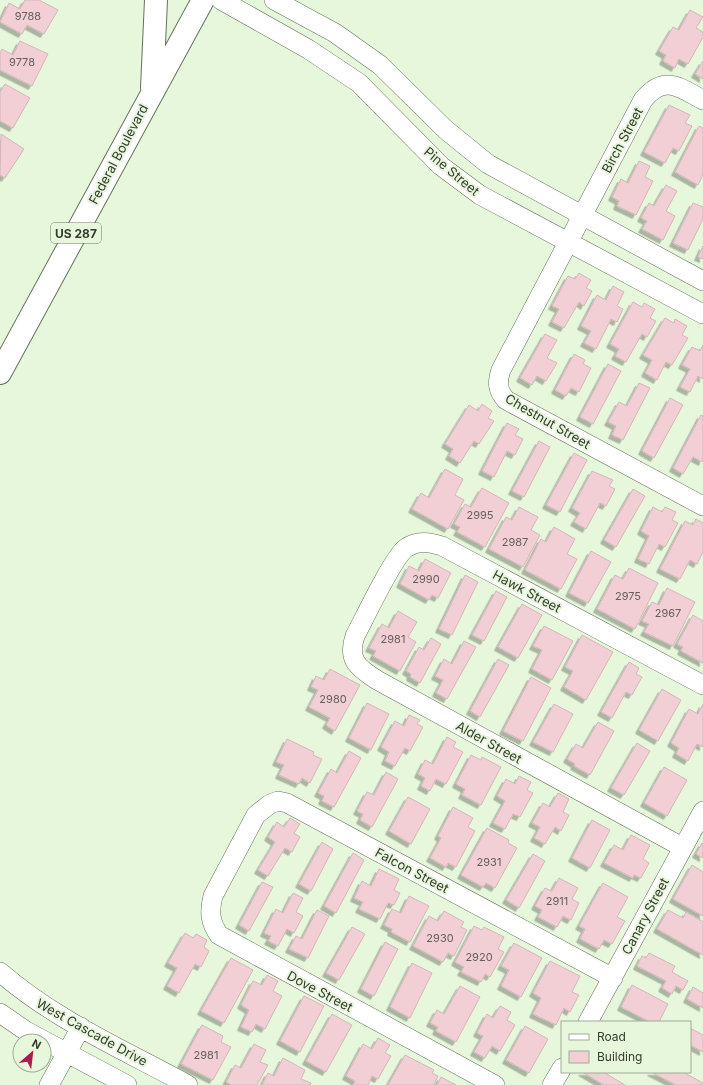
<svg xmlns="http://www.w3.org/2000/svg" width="703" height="1085" font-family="Inter,sans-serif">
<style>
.building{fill:#f1cfd5;stroke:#d5b5ba;filter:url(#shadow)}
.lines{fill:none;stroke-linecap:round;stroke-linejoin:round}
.minor-casing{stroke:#65725b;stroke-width:20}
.primary-casing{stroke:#65725b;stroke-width:24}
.minor{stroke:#fff;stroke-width:19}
.primary{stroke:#fff;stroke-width:22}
.labels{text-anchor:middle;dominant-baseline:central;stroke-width:4;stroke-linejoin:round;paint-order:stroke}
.number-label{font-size:11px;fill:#646059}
.shield{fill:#e7f7dc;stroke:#6a7364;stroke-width:1}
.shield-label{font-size:12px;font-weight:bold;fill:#353b30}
.street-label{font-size:13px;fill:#353b30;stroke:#e7f7dc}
</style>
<defs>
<filter id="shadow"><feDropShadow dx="-3.5" dy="3.5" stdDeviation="0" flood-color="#0004"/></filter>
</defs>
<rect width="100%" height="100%" fill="#e7f7dc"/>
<path class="building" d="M25,0H39L58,10L44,34L27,25L22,34L0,22L9,3L20,9Z
M690,10L703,17L696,28L703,32V37L688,64L679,59L675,68L663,61L666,55L659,51L673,27L679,30Z
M20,41L48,54L32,86L0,70V53L2,49L13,55Z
M703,61V79L695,74Z
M5,84L30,98L13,128L0,121V92Z
M669,105L690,115L685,123L692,126L679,151L673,148L665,163L644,152Z
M699,126L703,128V175L698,185L675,172Z
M1,134L24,149L5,178L0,175Z
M639,161L650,166L645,177L653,181L636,215L617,206L619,201L612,197L621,179L628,183Z
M666,185L677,191L666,211L675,216L663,240L642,229L647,221L641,218L649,203L654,206Z
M693,203L703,207V219L688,250L673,243Z
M703,246V259L698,257Z
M579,273L591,280L586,288L592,291L584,306L579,302L564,328L552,322L559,309L552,306L568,276L575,279Z
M613,286L624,292L617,306L623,309L617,322L611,319L596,349L584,343L591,331L581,326L597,295L606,300Z
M633,302L642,307L644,303L655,309L650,318L656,321L647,337L642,334L626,362L615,356L619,349L610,344Z
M665,318L674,323L675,319L687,326L682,335L688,338L672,365L666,362L657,380L645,373L652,360L643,355Z
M545,334L557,340L547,358L557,363L546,381L537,376L532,385L520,378Z
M703,345V379L698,376L690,392L680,387L690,369L682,365L692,347L700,351Z
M574,354L585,360L583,364L591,368L579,392L571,388L566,396L555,390Z
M608,364L621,371L593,424L580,417Z
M639,383L650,388L623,440L612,435L616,426L608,422L619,402L627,406Z
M670,398L683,405L654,458L642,451Z
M482,404L492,411L488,418L494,421L479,444L474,441L460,463L449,456L453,449L445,444L469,405L478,411Z
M701,415L703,416V460L702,462L693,457L683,474L673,468Z
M507,423L519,429L515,435L523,439L515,455L507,451L494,477L482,471Z
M539,441L550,447L524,497L512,491Z
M574,453L587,460L560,512L546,505Z
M445,469L463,479L455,495L464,500L448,529L412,509L421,493L429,498Z
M592,471L613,480L609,486L615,489L606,506L600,503L586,529L574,522L580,513L572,508Z
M482,488L509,503L485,547L457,532L460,527L454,524L465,504L471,507Z
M633,489L645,496L616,547L604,540Z
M519,507L538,517L531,530L540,535L523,567L489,549L506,517L512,520Z
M653,507L662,512L665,507L676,512L672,520L678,523L665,547L659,544L649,564L638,559L649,536L641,531Z
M696,519L703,523V552L697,564L690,560L680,579L660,569L685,521L693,525Z
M554,527L575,539L567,554L577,559L561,589L525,570L541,539L546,542Z
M591,551L611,562L588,603L569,593Z
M425,559L451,573L438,598L432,595L429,600L400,584L409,566L419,571Z
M629,568L658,583L635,629L597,609L615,575L623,579Z
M465,575L478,582L452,635L439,629Z
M667,588L695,602L673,646L644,632L649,624L642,621L652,602L659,605Z
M496,591L507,597L484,641L472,635Z
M522,604L542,615L518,658L498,647Z
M398,611L417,622L408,637L416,642L400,671L373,656L376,651L369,648L382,624L389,628Z
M693,615L703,621V663L681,651L683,647L677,644Z
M544,626L573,641L552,680L532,669L542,650L533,646Z
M582,635L613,652L586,700L564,687L573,671L565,667Z
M431,638L441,644L420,683L410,677L411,674L406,671L419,647L424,650Z
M464,641L476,647L447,699L436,693L443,680L435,676L444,659L452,664Z
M498,659L509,665L480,717L470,711Z
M629,662L639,668L636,674L642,677L632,695L626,692L612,718L601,712Z
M330,669L360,685L335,731L326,725L330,718L309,707L318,690L311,687L316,676L324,680Z
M531,677L551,688L523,741L503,731Z
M662,689L681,700L658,741L639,730Z
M367,703L389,714L371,750L349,738Z
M554,704L573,714L553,752L533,742Z
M703,704V747L697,744L688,761L676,754L679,748L671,743L689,709L698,714Z
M409,715L420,720L417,724L423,727L410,751L405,748L395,766L385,761L389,752L381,747L395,721L404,726Z
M598,722L614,731L590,775L574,766L575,764L567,759L576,744L583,748Z
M447,737L456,742L453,747L463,752L446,784L436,779L430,791L421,786L425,778L418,774L425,760L433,764Z
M287,739L314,752L313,755L322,759L310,783L302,778L299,784L279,775L284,765L276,762Z
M637,743L650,751L624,795L611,788Z
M349,751L361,758L334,807L322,801L324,796L318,793L331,769L337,773Z
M471,755L481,760L482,757L501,767L481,805L462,795L465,789L456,784Z
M664,767L687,780L667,816L644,803Z
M386,772L398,779L372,827L360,820L363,814L357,811L367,792L374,795Z
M519,776L531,782L527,790L533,793L520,817L513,814L505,829L493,823L505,801L497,796L506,779L515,784Z
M558,793L569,799L563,812L569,815L561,831L555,827L545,844L534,838L540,827L532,823L543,803L550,807Z
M408,797L430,809L411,844L389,831Z
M453,807L473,818L468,827L475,831L456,867L448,863L446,867L430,858L441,838L438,836Z
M290,818L300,824L294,833L300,837L292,852L285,848L268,876L258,870L275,842L268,837L277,822L284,827Z
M592,820L610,830L590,868L572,858Z
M487,828L509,840L508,843L517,848L495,888L486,883L483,887L461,875Z
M631,835L650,845L643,859L649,863L641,878L634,875L633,878L604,863L614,845L623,850Z
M322,842L333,849L311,891L299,884Z
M702,843L703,844V858L696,854Z
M353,853L364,860L336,913L324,906Z
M533,854L545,861L519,908L506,900Z
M692,865L703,872V916L673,899Z
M379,869L399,879L394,890L400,893L394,905L388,903L380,919L359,909L363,902L354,898L362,881L371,886Z
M559,878L578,888L572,899L579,903L571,920L563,916L557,927L538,917L542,910L535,906L545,888L552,891Z
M262,882L273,887L249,931L239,925Z
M603,883L628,897L617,917L625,921L612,944L604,940L599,949L580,939L585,929L579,926Z
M293,893L303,898L296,912L303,916L294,933L287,929L278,946L268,941L271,936L264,933L276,909L283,913Z
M409,896L429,906L410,942L391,932L392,929L384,925L392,909L401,913Z
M317,910L329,916L308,958L289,949L296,936L302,939Z
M668,910L683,918L686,912L703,922V955L657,929Z
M444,911L464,922L461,927L467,930L454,956L448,953L443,962L413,946L429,916L438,921Z
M474,926L482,930L484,927L504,937L498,949L504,952L490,977L485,974L481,982L461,972L464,967L455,962Z
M352,927L365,934L339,980L326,973Z
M185,933L193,938L196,934L207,940L204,947L209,951L201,967L195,964L179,993L167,986L177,968L168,963Z
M385,942L398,949L374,996L361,989Z
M514,943L542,958L521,997L501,986L509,970L501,966Z
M649,953L675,966L672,972L688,981L683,990L676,986L672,994L662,988L666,981L637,966L642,956L646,958Z
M231,958L253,970L224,1023L201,1011Z
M550,961L580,976L572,992L579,995L570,1012L564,1008L556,1025L533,1014L541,998L533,993Z
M412,963L432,973L410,1018L390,1007Z
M267,975L278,981L273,991L282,996L265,1029L256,1024L252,1032L241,1027L249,1010L241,1005L253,981L262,985Z
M632,985L668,1004L659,1022H650L621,1007Z
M460,986L480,997L456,1042L436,1031L438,1027L430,1023L437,1010L444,1014Z
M693,987L703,993V1008L687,999Z
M304,996L324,1006L300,1052L280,1041Z
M500,1006L511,1012L507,1020L515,1025L500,1051L492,1046L485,1058L474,1052L483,1036L477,1033L487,1014L493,1018Z
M332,1014L352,1025L326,1072L306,1061Z
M202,1025L223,1036L221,1042L231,1047L213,1080L181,1064Z
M525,1026L548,1039L529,1073L506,1060Z
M690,1028L703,1035V1052L690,1045Z
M378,1038L390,1045L385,1053L391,1056L378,1079L372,1076L368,1085H353L355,1081L346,1076L363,1044L372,1049Z
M254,1044L266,1050L260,1062L268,1065L257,1085H231L226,1082L235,1065L241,1068Z
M405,1055L434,1070L432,1073L438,1076L434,1085H388Z
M283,1058L305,1070L301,1079L311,1083L310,1085H262L268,1073L274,1076Z
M582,1072H606L605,1073L625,1085H604Z
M651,1072H683L703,1083V1085H676Z
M441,1077L456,1085H437Z"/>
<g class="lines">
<defs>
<path id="minor" d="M221,0L308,49L359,83L441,166L480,195L703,314
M274,0L335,33L380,65L446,130L488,164L703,281
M703,100C679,87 664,74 643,100L501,370C497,382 497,390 506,400L703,506
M682,847L377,680C358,668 347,660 355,636C364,619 394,556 406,548C418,540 429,542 442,546L703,685
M0,972C55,1020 124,1050 188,1085
M0,1013L26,1031L127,1085
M588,1022L703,811
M49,1085L81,1027
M495,1085L219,935C210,922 209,912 213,896L256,815L270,804L278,801L287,803L613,978
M552,1085L562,1068"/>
<path id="primary" d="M152,88L156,0
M0,373L203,0"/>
</defs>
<use href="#minor" class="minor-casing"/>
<use href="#primary" class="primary-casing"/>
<use href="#minor" class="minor"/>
<use href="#primary" class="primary"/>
</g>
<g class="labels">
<g class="number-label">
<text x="28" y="16">9788</text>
<text x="22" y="62">9778</text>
<text x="480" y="515">2995</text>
<text x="515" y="542">2987</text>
<text x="426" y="579">2990</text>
<text x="628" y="596">2975</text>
<text x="668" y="613">2967</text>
<text x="393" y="639">2981</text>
<text x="333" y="699">2980</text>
<text x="489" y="862">2931</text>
<text x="557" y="901">2911</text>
<text x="440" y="938">2930</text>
<text x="479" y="957">2920</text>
<text x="206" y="1055">2981</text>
</g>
<rect class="shield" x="51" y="223" width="50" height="20" rx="3"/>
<g class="shield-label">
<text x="76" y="233">US 287</text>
</g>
<g class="street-label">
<text transform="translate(622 140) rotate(-62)">Birch Street</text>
<text transform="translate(118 154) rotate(-62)">Federal Boulevard</text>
<text transform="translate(452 171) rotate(40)">Pine Street</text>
<text transform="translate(548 421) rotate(30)">Chestnut Street</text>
<text transform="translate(527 591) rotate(28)">Hawk Street</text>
<text transform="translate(489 742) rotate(29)">Alder Street</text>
<text transform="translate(412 870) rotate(28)">Falcon Street</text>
<text transform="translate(645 916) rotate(-62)">Canary Street</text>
<text transform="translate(320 991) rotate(28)">Dove Street</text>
<text transform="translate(92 1032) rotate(29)">West Cascade Drive</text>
</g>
</g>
<rect x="561" y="1021" width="130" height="52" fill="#e7f7dc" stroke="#a0ac97"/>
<rect x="569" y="1034" width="20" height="6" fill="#ffffff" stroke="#a0ac97"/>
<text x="597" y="1041" font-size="12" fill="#353b30">Road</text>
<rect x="569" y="1051" width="20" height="12" fill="#f1cfd5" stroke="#a0ac97"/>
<text x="597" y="1061" font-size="12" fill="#353b30">Building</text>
<g transform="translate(32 1053) rotate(28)"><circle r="19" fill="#e7f7dc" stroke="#a0ac97"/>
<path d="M0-3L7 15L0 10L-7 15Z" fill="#ac1a50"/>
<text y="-6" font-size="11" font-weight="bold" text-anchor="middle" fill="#353b30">N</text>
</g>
</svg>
